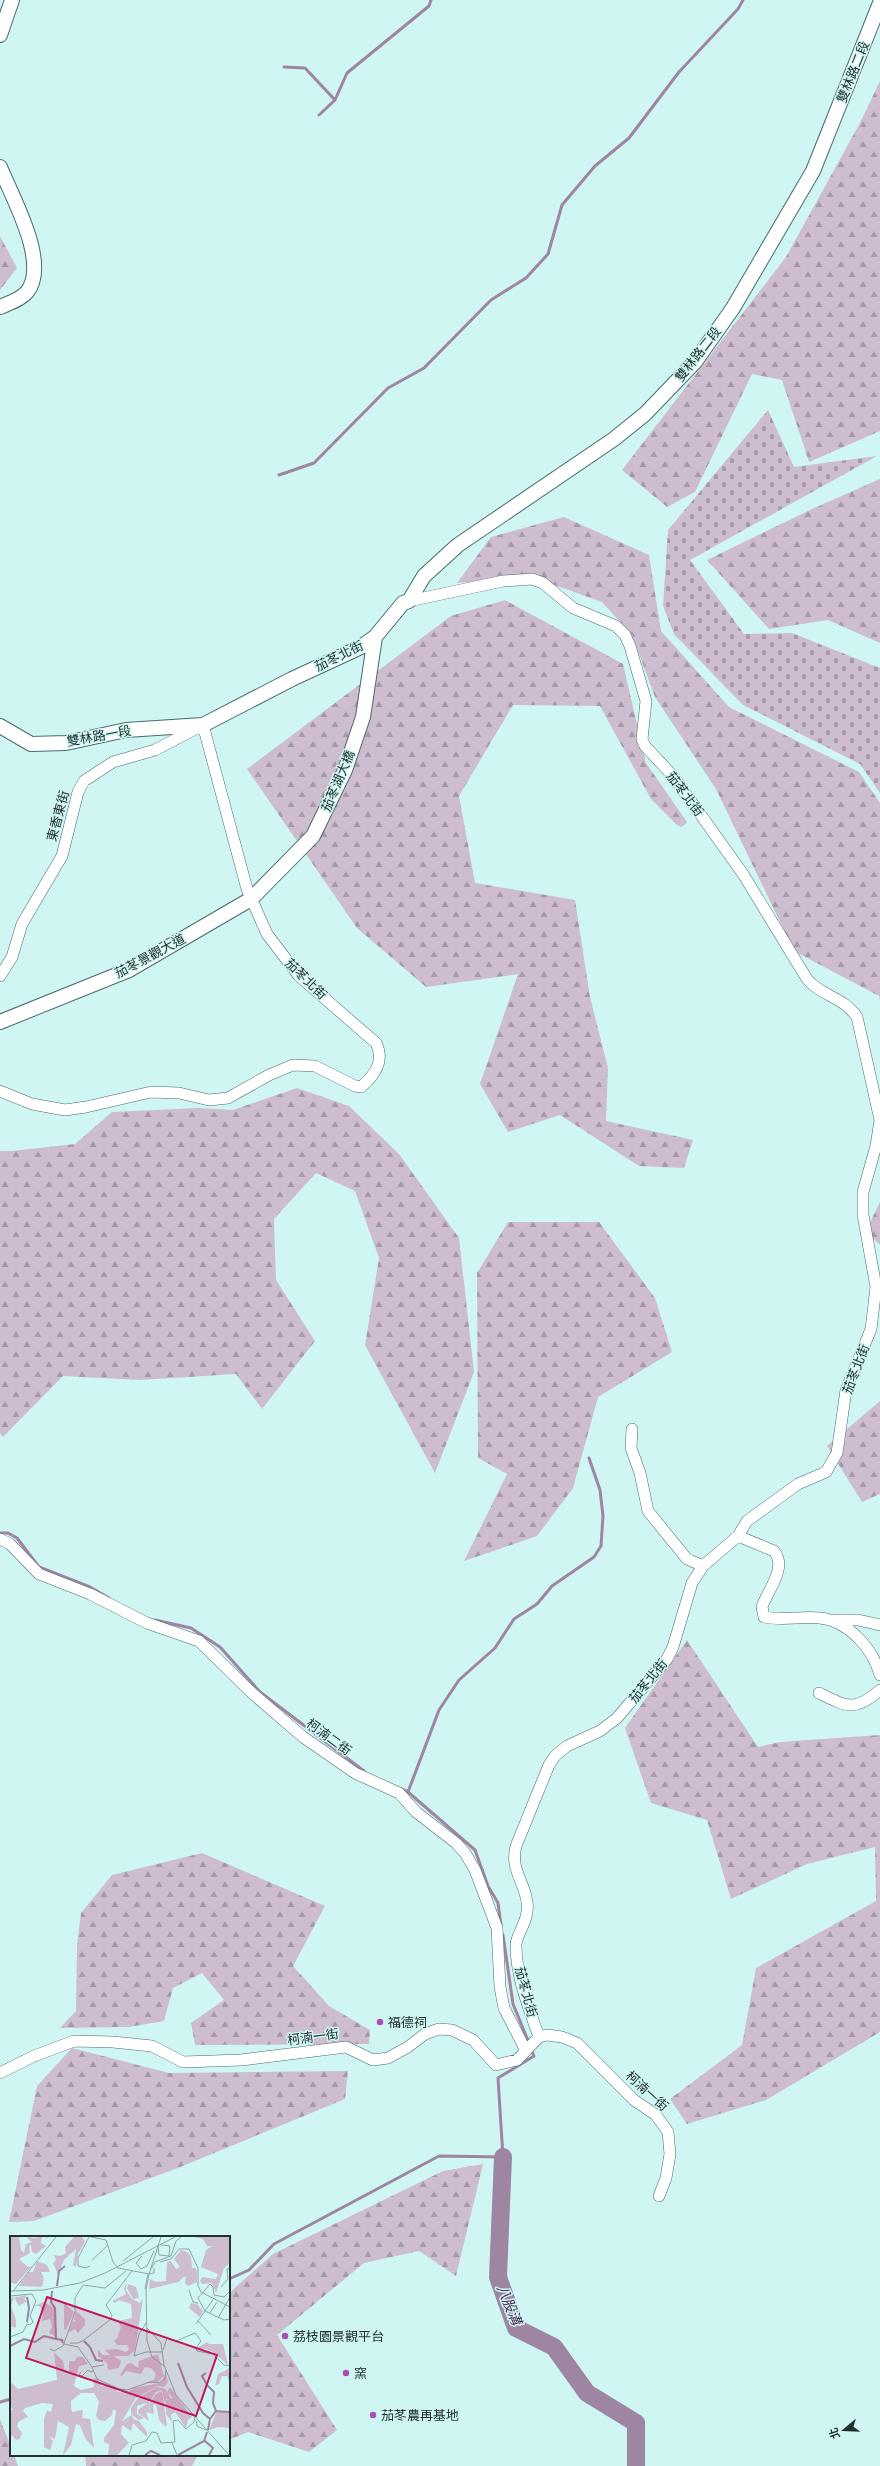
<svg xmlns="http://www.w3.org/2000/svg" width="880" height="2466" font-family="Karla,'Noto Sans TC',sans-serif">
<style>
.forest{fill:url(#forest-firs)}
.cemetery{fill:url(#cemetery-stones)}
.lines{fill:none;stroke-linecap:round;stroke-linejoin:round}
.stream{stroke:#9e85a1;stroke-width:3}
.river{stroke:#9e85a1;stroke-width:18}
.minor-casing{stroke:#486a69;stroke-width:12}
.tertiary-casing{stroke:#486a69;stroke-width:16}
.minor{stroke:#fff;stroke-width:11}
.tertiary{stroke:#fff;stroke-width:14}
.poi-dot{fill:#aa4db7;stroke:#d0f6f4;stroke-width:1.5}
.labels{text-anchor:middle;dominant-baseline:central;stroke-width:3;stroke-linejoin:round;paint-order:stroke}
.street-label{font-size:13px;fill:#233231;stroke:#d0f6f4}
.poi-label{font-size:13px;fill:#233231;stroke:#d0f6f4;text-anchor:start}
.water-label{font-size:14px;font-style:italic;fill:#522e57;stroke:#d0f6f4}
.inset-river{fill:none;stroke:#9e85a1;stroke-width:2}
.inset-road{fill:none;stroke:#8ba8a6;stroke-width:1}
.view{fill:#c2185b;fill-opacity:0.15;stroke:#c2185b;stroke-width:2}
.inset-edge{fill:none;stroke:#233231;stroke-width:2}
</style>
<defs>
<pattern id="forest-firs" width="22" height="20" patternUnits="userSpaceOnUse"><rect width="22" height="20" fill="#cdbdcf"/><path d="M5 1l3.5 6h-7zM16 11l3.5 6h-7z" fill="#a69aa9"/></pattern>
<pattern id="cemetery-stones" width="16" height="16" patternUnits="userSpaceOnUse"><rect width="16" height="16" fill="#cdbdcf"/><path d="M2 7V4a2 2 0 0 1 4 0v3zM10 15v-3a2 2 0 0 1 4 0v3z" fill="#a69aa9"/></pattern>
</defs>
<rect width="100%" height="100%" fill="#d0f6f4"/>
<path class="forest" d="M880,81V431L809,462L782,380L752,374L695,492L667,507L622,470L786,257L861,121Z
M0,236L17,268L0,290Z
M880,479V643L828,620L769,629L707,560L812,509Z
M564,517L649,555L661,631L729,707L859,772L880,803V1001L879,996L794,951L716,789L655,697L632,635L602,602L529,576L457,583L491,537Z
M505,600L623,664L646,763L687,822L682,827L677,825L651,799L600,706L513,705L459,796L475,883L575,900L590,997L608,1068L606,1121L693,1140L684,1168L639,1166L560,1115L508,1132L480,1084L518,974L426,987L357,928L247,769L451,616Z
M297,1088L349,1106L399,1154L459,1238L474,1372L435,1473L365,1345L379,1258L355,1191L316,1173L274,1219L276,1280L315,1341L262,1409L236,1374L140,1380L63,1376L3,1437L0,1433V1151H12L75,1144L112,1112L198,1108L233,1110Z
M880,1202V1245L866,1231Z
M508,1222H599L655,1298L672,1352L598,1397L573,1488L537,1536L464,1561L507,1474L478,1458L477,1273Z
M880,1401V1494L862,1502L827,1446Z
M687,1640L758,1747L780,1742L880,1735V2032L766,2100L687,2124L670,2099L742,2045L756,1968L876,1901L875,1847L807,1864L731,1899L707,1820L651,1803L625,1728Z
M202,1853L325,1906L293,1966L329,2006L370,2030L369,2044L195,2045L191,2023L224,2000L202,1973L173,1988L164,2021L129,2027L60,2028L76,2011L77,1945L81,1913L112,1875Z
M72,2048L169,2073L348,2071L345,2099L178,2168L34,2221L9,2222L37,2086Z
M483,2164L456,2276L419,2251L364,2263L277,2335L337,2430L309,2452L248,2432L229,2440V2293L273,2254L443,2171Z
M0,2419L11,2447V2455H14L18,2466H0Z
M85,2455H198L192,2466H86Z"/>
<path class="cemetery" d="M768,410L794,467L877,456L690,560L744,634L792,633L880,668V793L860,764L743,705L674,634L663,606L668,530Z"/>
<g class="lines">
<path class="stream" d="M284,67L305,68L335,100L347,73L429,6L431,0
M319,115L335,100
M279,475L314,463L388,388L424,368L491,300L526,278L548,254L562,205L595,166L629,138L679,72L738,9L743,0
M0,1533H8L17,1538L39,1567L90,1587L109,1598
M155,1620L191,1628L220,1647L260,1692L364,1771
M401,1789L408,1792L475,1850L488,1886L498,1903L501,1925
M408,1792L439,1710L459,1680L495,1648L514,1619L537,1604L552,1586L594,1557L601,1546L603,1516L600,1490L589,1458
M503,1935L513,2004L529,2043
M229,2279L249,2270L274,2244L439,2156L503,2157L498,2078L534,2056L531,2049
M0,2402L11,2399"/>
<path class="river" d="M503,2157L498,2277L516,2328L554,2347L587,2393L636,2423V2466"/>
<defs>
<path id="minor" d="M409,601L503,581L532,579L543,583L573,608L616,626L625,635L630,646L646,701L642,739L645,746L673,776L743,874L807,979C821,996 844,997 857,1017L880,1120L876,1146L863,1192V1215L876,1287L871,1329L846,1390L837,1453L826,1472L798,1484L747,1521L738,1536L703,1566L692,1583L673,1647L667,1659L617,1718L600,1731L567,1746L555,1756L549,1765L516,1846C510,1870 524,1880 527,1902C530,1920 516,1934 516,1945C516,1977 529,2008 539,2037
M0,976L12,957L22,924L62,856L78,792L84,781L113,762L155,750L203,725L247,889L267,934L299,976L376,1043C385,1061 375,1075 361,1087L355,1086L315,1066L293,1065L269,1075L228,1098L209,1100L179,1093L151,1092L86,1107L65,1110L32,1104L0,1091
M632,1429L631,1448L640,1473L648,1511L687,1559L703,1566
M738,1536L774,1551C788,1568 767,1591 762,1607L764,1617C783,1621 802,1616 820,1618C849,1621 873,1649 880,1675
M0,1539L10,1544L39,1574L90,1594L147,1623L199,1641L252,1693L303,1737L355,1773L399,1793L416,1812L456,1843L465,1853L475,1870L497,1928L500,1987L504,2008L525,2049
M832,1620H858L880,1625
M819,1693C847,1707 855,1712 880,1690
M0,2073L34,2056L74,2041L113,2042L152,2046L183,2062L241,2060L346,2047L373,2060L388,2058L408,2047L425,2034L439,2029L452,2030L473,2040L496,2065L517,2060L539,2037L547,2035L562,2037L577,2043L634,2100L656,2115L668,2132L670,2154L666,2178L659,2196"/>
<path id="tertiary" d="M0,35L12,0
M0,167C12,197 50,263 27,292C20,300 9,303 0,307
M0,726L31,744L66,743L126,730L203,725L292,679L361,647L375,637L403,603L409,601L424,576L458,545L614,439L645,414L695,362L733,308L813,171L880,3
M0,1022L129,970L251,899L313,836L345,770L363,717L375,637"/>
</defs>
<use href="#minor" class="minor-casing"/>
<use href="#tertiary" class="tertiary-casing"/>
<use href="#minor" class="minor"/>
<use href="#tertiary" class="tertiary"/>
</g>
<g class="poi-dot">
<circle cx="380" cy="2022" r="4"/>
<circle cx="285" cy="2336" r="4"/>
<circle cx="346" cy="2373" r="4"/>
<circle cx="373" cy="2415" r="4"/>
</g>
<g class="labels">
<g class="street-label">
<text transform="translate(853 72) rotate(-68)">雙林路二段</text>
<text transform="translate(698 354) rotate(-52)">雙林路二段</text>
<text transform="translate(339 656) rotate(-26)">茄苳北街</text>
<text transform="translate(99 736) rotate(-10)">雙林路一段</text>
<text transform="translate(338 781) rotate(-67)">茄苳湖大橋</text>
<text transform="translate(685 794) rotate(53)">茄苳北街</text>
<text transform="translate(58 816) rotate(-75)">東香東街</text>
<text transform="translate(150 956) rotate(-28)">茄苳景觀大道</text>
<text transform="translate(306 979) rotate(44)">茄苳北街</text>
<text transform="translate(856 1369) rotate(-69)">茄苳北街</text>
<text transform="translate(648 1681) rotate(-51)">茄苳北街</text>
<text transform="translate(329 1737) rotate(36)">柯湳二街</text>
<text transform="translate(526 1992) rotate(75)">茄苳北街</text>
<text transform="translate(313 2037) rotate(-8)">柯湳一街</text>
<text transform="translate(647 2091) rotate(42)">柯湳一街</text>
</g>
<g class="poi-label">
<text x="388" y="2022">福德祠</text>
<text x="293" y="2336">荔枝園景觀平台</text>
<text x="354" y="2373">窯</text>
<text x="381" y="2415">茄苳農再基地</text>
</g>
<g class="water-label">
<text transform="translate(509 2305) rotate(67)">八股溝</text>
</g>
</g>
<g transform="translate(10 2236)">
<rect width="220" height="220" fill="#d0f6f4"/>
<path d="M181,67L187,68L193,75L190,81L179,72Z" fill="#cdbdcf"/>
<path d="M0,1H9L11,14L14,17L16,8L22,6L16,1L26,2L27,1H37L40,2L32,1L31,7L36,10L26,18L22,16L21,9L19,10L20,17L9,23L18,31L22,30L6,48L1,47L0,51ZM64,1H72L75,6L68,18L66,31L63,29L66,13L54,24L48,38L43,27L46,24L44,19L50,20L56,17L55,11ZM184,1H220V27L214,32L206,57L202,47L192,48L190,45L192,41L206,43L208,38L191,31L196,14L202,10H197L193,3ZM171,14L177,16L181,21L182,32H186L187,37V46L178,50L175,47L176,41H173L169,46L139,53L140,43L146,46L156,45L157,26L161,25L166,33L170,31L164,23ZM27,25L37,29L40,36H31L34,42L30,43H34L32,51L9,50L18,36H23ZM116,46V54L122,63L130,67L133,62L125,114L118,120H104L111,125L109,132L98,134L97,127L88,120V114L93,119H100L95,114L106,113L116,116L119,113L117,109H107L104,104L107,103L111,91L108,85L122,82L121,68L109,64L105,67L102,65L116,58L114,53ZM17,59L14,64L17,65L9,70L4,61L1,70L6,84V92L0,90V62ZM33,66L44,71L46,101L39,97L42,91L40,83L32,85L33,75L29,70H24ZM54,67L64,76L56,94L54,93ZM66,75L75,83V89L68,97L65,93L58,97L63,85L66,86L64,83ZM197,106L199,108H213L218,129L203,116L196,113L188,114L187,112ZM44,116L53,125L55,135L59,136V125H65L67,121H73L78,128L69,130L64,150L71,154L84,151L83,143L88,142L91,150H102L108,156H118L123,152L151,147L156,137L158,146L154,151L148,150L126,162L112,185L122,179L123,183L129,185L137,196V201L123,187L121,195L112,189L111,198L119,207L107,219H98L99,208L94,206V202L104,189L106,175L103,173L102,179L95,185L89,184L86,180L89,166L84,157H71L61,165V172L62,176L73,174L72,182L80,183L84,212L75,202L70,189L66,188L61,209L53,219L59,191L48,185L45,203L39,201L43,205L40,214L34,211V183L37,174L41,176L43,168L32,167L15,172L13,175L18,181L9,185L7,190L12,197L10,203L6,204L2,199L0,205V176L3,173L0,172V148L2,147L8,153L47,144ZM148,118L154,140L147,147H134L144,144L146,138L141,132L135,131L131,138L116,135L112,140L110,139L117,128L121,127L128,132L129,125ZM220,132V147L217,140H212L209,148L205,150L208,138ZM160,151L182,181L178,184L176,192L165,176L161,179L162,186L156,178V164L163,162L157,156ZM152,155L157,190H155L149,184L146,168L143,169L144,178L136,176L139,185L128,177V174L136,168L140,174L139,168L146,158ZM211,175L220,176V192L209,191L199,194L206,177Z" fill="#cdbdcf"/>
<path d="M118,48L126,51L129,62L123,63L117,52ZM147,151L155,153L161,163H156L155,169L152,154L146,156L139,166V174L136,167L127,170V178L134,182L129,184L121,178V172L127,163Z" fill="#cdbdcf"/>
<path class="inset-river" d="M47,50L49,35L55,30M42,55L41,66L45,72L46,103L52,104L53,107M17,61L19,72L17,86M74,105L80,111L86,124L93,125M0,110L14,103L25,106L34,100L46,103M168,127L177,151L193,177L200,183L198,194M196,137L192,140L197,149L204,156L203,167L206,175M200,183L206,175L219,176M195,205L203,212L199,219M135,219L141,215L150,219M168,219L194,205L197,196"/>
<path class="inset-road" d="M79,1L68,22V30L76,32L80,30M81,1L96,4L103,26L108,32L139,38L151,1M148,10L149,19L159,20L160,10L151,9M132,20L126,27L131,33L137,30L144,15M82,24L98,9M113,25L143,1M150,26L161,23L169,13H179L188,32V50L191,56L220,71M144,32V37L139,38L136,54L137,105L142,121L154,130M141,33L145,26L161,20L166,5L171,1M211,51L218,43L217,33L220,32M135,53L138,38M4,54L46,1M179,54L183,66L188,67M0,55L33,54L70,47L95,37L165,1M220,55L214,61L204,59L203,51L200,48L188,62L195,75L214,84L220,83M200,77L207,66M208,82L220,61M188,85L201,99M136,87L129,98L124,120L136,116H152M186,88L204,62M137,92L151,107L154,129L166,159L219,219M0,101L13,96L17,88L20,89L23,86L20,80L26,65L22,58L0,60M60,107H68L74,104L101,83L102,79L96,69L122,35M54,108L68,111L82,131L87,143L109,153L117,154L140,146L149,147L155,142L156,134M40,113L44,115L53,110L65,76V62L73,49L95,52L116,35M153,114L157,102L166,105L185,97L191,105L186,112L187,115L203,118L214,129L220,130M82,131L94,129M71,136L69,139L72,140L78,134L81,136L84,134M186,184L187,190L196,194M162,207L167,219M119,219L122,209L136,205L142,196L147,197L151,207L165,206L163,185L168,184L176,193L184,186L185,179"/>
<path class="view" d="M37,61L207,119L186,180L16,122Z"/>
<rect width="220" height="220" class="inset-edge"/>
</g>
<g transform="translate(844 2430) rotate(251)" stroke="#d0f6f4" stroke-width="3" paint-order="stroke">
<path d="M0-3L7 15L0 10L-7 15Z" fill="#233231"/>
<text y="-6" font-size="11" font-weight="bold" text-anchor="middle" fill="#233231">北</text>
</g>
</svg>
